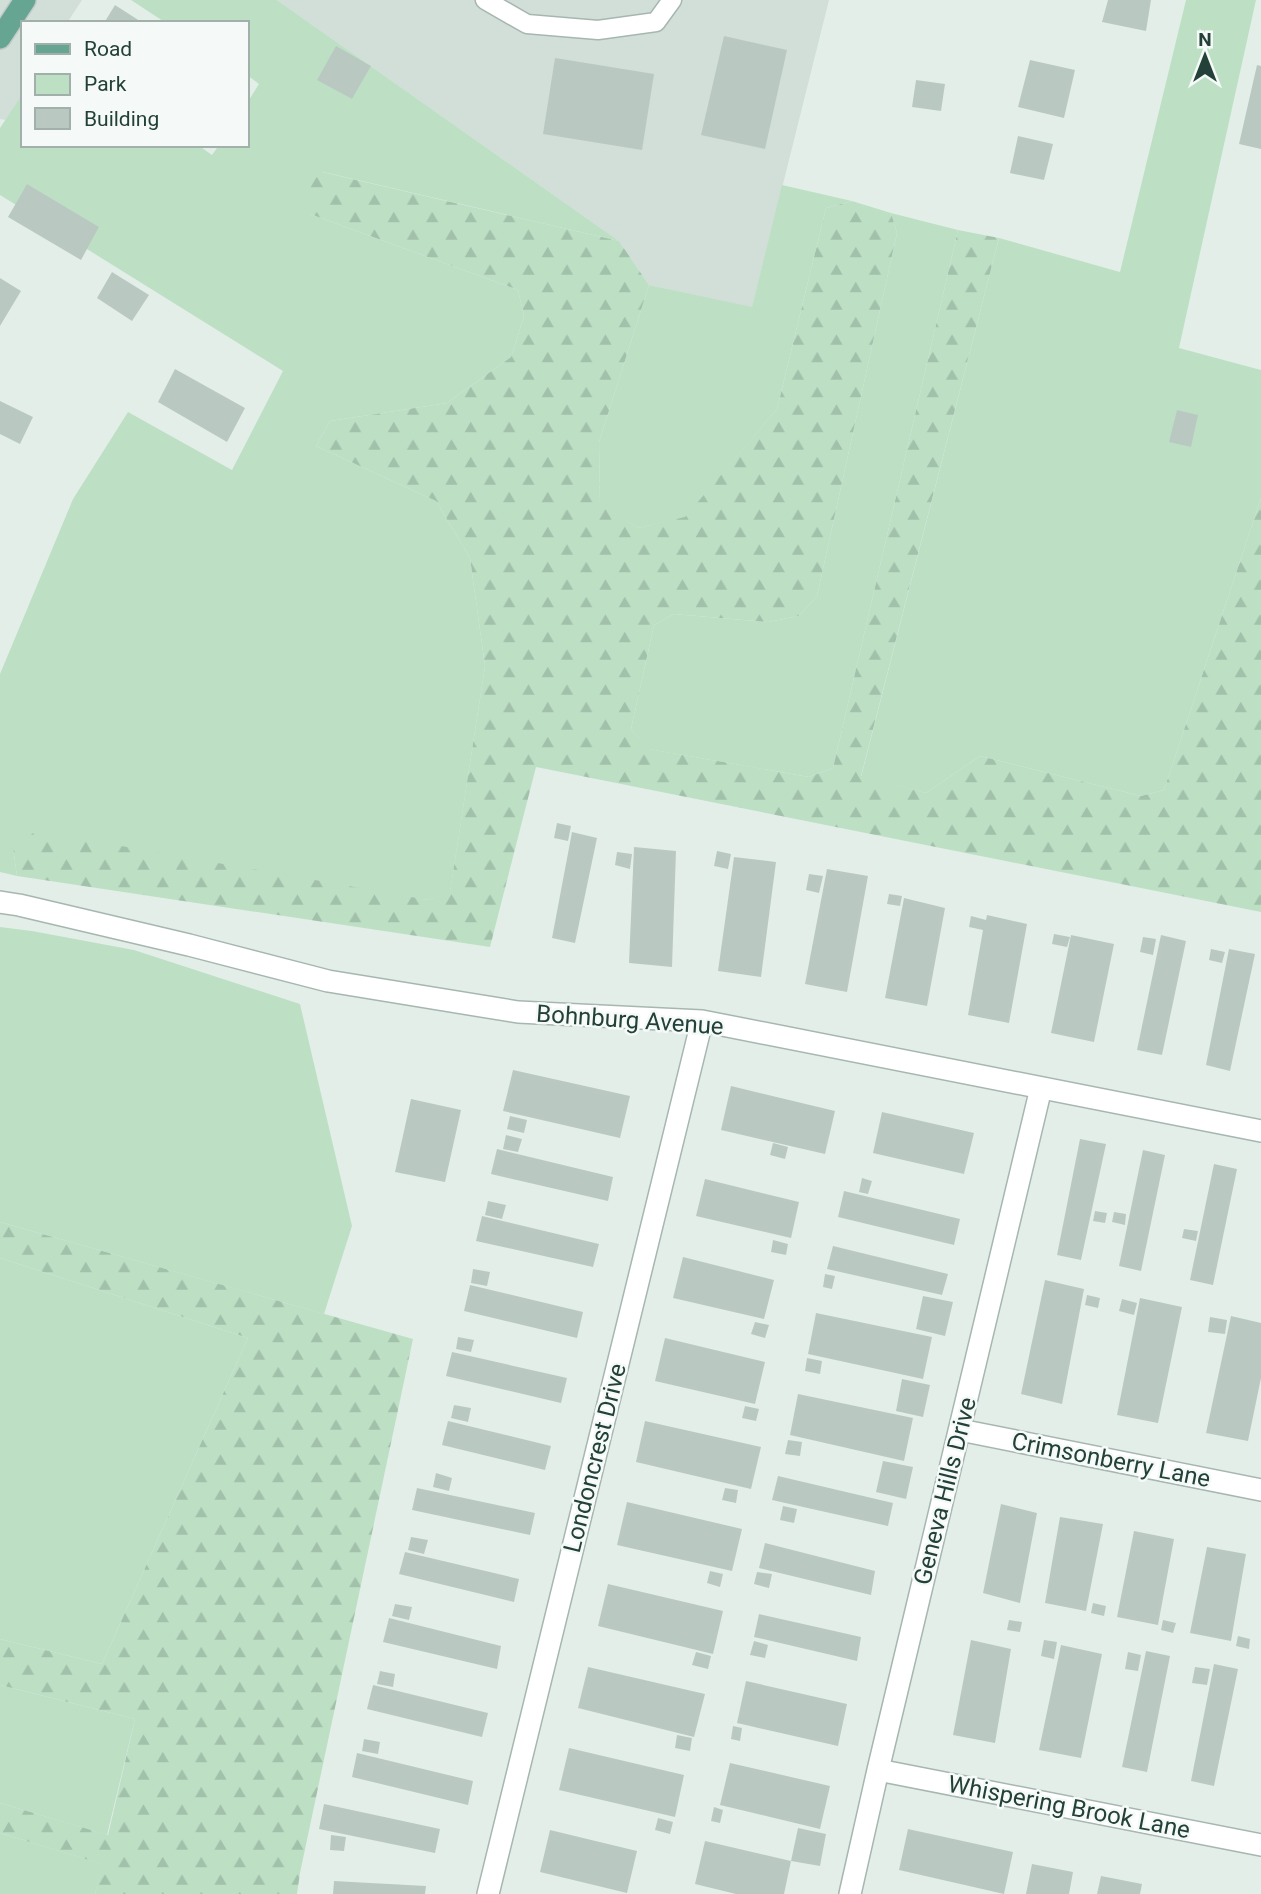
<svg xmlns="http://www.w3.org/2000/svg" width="1261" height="1894" font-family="Roboto,sans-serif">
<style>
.built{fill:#d2ded8}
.green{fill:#bde0c5}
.forest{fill:url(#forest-firs)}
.building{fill:#b9c9c2}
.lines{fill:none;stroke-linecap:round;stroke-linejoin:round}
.lane-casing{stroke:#a6b7b0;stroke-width:21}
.street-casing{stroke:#a6b7b0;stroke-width:24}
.primary-casing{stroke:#c1cac7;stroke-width:24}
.lane{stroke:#fff;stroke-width:18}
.street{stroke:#fff;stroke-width:21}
.primary{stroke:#67a593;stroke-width:21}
.labels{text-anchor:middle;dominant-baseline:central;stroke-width:5;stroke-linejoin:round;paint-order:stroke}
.street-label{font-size:24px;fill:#234138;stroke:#f5faf8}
</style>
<defs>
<pattern id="forest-firs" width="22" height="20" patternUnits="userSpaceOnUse" patternTransform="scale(1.75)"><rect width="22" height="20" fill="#bde0c5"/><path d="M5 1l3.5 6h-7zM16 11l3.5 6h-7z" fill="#a2c1aa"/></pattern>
</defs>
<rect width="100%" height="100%" fill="#e4eee9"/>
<path class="built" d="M0,0H82L67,23H23V93L6,120L0,119Z
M277,0H829L752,308L649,285L619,241Z"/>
<path class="green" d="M131,0H277L619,241L323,172L310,214L518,290L524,316L511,357L447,403L330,421L316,446L436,501L470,558L485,666L450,893L428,900L13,848L17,876L0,872V674L73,499L128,412L232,470L283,371L0,195V128L23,93V145H198L212,155L219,145H247V103L259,84L247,75V23H166Z
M1186,0H1256L1179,348L1261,370V498L1164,790L1141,796L980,756L926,793L861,777L999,238L1120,272Z
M782,185L852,201L826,208L777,409L685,518L638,528L600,504L599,442L649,285L752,307Z
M891,213L958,230L833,768L809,777L648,749L631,729L654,625L674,614L768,622L799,616L817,596L897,233Z
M0,927L32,931L134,950L300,1004L352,1226L324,1314L0,1222Z
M0,1258L248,1338L102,1664L0,1639Z
M0,1685L135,1719L107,1835L0,1803Z
M0,1833L103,1864L95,1894H0Z"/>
<path class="forest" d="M322,172L619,241L649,285L599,442L600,503L638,528L685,517L777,409L826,208L852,201L891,213L897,233L817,596L799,616L768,622L674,614L654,625L631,729L649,749L809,777L833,768L958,230L999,238L861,776L926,793L980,756L1141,796L1164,790L1261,498V912L536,767L490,947L17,876L13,848L36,831L428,900L450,892L485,666L470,558L436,501L316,446L330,421L447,403L511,357L524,316L518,290L310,214L303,189Z
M0,1222L413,1339L300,1873L297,1894H95L102,1864L0,1833V1803L108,1835L135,1719L0,1685V1639L102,1664L248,1338L0,1258Z"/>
<path class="building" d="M1108,0H1151L1146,31L1102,22Z
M115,5L143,23H104Z
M724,36L787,50L765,149L701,135Z
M336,46L371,66L352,99L317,80Z
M555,58L654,74L642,150L543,134Z
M1030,60L1075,70L1064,118L1018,107Z
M1257,65L1261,66V149L1239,144Z
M916,80L945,84L941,111L912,107Z
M1018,136L1053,144L1044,180L1010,173Z
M27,184L99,227L81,260L8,217Z
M112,272L149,295L132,321L97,298Z
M0,278L21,291L0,326Z
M175,369L245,408L227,442L158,402Z
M0,401L33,417L20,444L0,434Z
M1177,410L1198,415L1191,447L1169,442Z
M557,823L571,826L568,841L554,838Z
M572,832L597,838L575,943L552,938Z
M634,847L676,851L672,967L629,963Z
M717,851L731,854L728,869L714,866Z
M617,852L632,854L630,869L615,865Z
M734,857L776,862L761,977L718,971Z
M827,869L868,876L847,992L805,984Z
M809,874L823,876L819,893L806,890Z
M889,894L902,896L900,906L887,904Z
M904,898L945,908L927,1006L885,998Z
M987,915L1027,924L1009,1023L968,1015L983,930L969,927L971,916L986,920Z
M1054,934L1070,937L1067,947L1052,944Z
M1071,935L1114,944L1094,1042L1051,1033Z
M1161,935L1186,941L1162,1055L1137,1050Z
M1143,937L1156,939L1153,955L1140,952Z
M1211,949L1225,952L1222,963L1209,960Z
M1229,949L1255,954L1230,1071L1206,1065Z
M513,1070L630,1096L620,1138L503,1111Z
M731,1086L835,1111L825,1154L721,1130Z
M411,1099L461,1110L445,1182L395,1172Z
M882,1112L974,1133L964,1174L873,1153Z
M510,1116L527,1120L524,1133L507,1129Z
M506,1135L522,1139L518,1152L503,1149Z
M1080,1139L1106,1144L1081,1260L1057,1255Z
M773,1143L788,1147L785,1159L770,1155Z
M497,1149L613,1177L608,1201L491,1174Z
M1143,1150L1165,1155L1141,1271L1119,1266Z
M1214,1164L1237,1169L1213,1285L1190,1280Z
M862,1178L872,1181L868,1194L859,1192Z
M705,1179L799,1202L791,1238L696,1216Z
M844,1191L960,1219L954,1245L838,1217Z
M488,1201L506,1205L502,1219L485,1215Z
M1095,1211L1107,1213L1105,1223L1093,1221Z
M1114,1212L1126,1214L1125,1225L1112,1222Z
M482,1216L599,1244L593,1267L476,1241Z
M1184,1229L1198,1231L1196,1241L1182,1238Z
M773,1240L788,1244L786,1255L771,1252Z
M833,1246L948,1274L942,1295L827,1269Z
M683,1257L774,1280L764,1319L673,1298Z
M473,1269L490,1272L487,1286L471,1283Z
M825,1274L835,1276L832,1289L823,1287Z
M1045,1280L1084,1289L1062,1404L1021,1394Z
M470,1285L583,1312L577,1338L464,1311Z
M1087,1295L1100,1298L1098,1308L1085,1305Z
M923,1296L953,1302L945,1336L916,1329Z
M1140,1298L1182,1307L1158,1423L1117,1415Z
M1122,1299L1137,1303L1134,1315L1119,1311Z
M816,1313L932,1337L923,1379L808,1354Z
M1231,1316L1261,1323V1378L1248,1441L1206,1433Z
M1210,1317L1227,1320L1225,1334L1208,1332Z
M755,1322L769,1325L765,1338L751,1334Z
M458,1337L474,1340L471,1352L456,1349Z
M665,1338L765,1362L755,1404L655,1381Z
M452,1352L567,1378L561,1403L446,1376Z
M807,1358L822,1361L820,1374L805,1371Z
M902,1379L930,1385L923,1417L896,1411Z
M798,1394L913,1418L904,1461L790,1435Z
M454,1405L471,1408L468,1422L451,1418Z
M745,1406L759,1409L756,1421L742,1418Z
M448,1421L551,1446L545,1470L442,1445Z
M645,1421L761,1447L751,1489L636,1462Z
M788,1440L802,1442L800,1456L785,1454Z
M883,1461L913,1467L906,1499L876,1492Z
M436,1473L452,1478L449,1491L433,1487Z
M778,1476L893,1503L888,1526L772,1500Z
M417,1488L535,1513L530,1535L412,1510Z
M725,1488L738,1490L736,1503L722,1500Z
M627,1502L742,1529L732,1571L617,1545Z
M1001,1504L1037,1513L1020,1603L983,1593Z
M783,1506L797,1509L794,1523L780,1520Z
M1060,1517L1103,1524L1086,1611L1045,1603Z
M1134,1531L1174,1539L1158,1625L1117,1617Z
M411,1537L428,1540L424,1554L408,1550Z
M765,1543L875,1571L871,1595L759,1568Z
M1207,1547L1246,1554L1231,1641L1190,1633Z
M405,1552L519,1579L514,1602L399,1574Z
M710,1571L723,1574L720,1587L707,1583Z
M757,1572L772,1574L769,1588L754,1584Z
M608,1584L723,1611L713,1654L598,1626Z
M1093,1603L1106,1606L1104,1616L1091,1613Z
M395,1604L412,1607L409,1620L392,1616Z
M759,1614L861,1637L857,1661L754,1637Z
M389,1618L501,1646L497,1669L383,1642Z
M1009,1620L1022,1622L1020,1632L1007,1630Z
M1163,1620L1176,1623L1173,1633L1161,1630Z
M1238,1636L1250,1639L1249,1649L1236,1646Z
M971,1640L1011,1649L995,1743L953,1735Z
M1044,1640L1057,1642L1054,1659L1041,1656Z
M754,1641L768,1645L765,1658L750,1655Z
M1061,1645L1102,1654L1081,1758L1039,1750Z
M1146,1651L1170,1656L1147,1772L1122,1767Z
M696,1652L711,1656L708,1669L692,1665Z
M1128,1652L1141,1655L1138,1671L1125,1669Z
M1214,1664L1238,1669L1214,1786L1191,1781Z
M588,1667L705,1694L694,1737L578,1708Z
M1195,1667L1210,1669L1207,1685L1192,1683Z
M380,1671L395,1674L393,1687L377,1684Z
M746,1681L847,1704L838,1746L737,1723Z
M373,1685L488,1713L482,1737L367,1709Z
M733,1726L742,1728L740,1741L731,1739Z
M677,1735L692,1738L690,1751L675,1748Z
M364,1739L380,1742L378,1754L362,1751Z
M569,1748L684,1775L675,1817L559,1790Z
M357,1753L473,1781L468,1805L352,1777Z
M730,1763L830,1786L820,1829L720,1805Z
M324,1804L440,1829L435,1853L319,1829Z
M714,1807L723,1810L720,1823L711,1821Z
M658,1818L673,1822L670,1834L655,1830Z
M798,1828L826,1834L820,1866L791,1861L784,1894H736L695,1884L705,1841L791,1861Z
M908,1829L1013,1852L1004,1894L899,1870Z
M550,1830L637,1851L627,1893L540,1872Z
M331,1835L346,1837L344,1851L330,1850Z
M1032,1864L1073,1872L1069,1894H1026Z
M1101,1876L1142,1884L1140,1894H1097Z
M334,1881L426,1886L425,1894H333Z"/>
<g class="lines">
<defs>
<path id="lane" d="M485,0L527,24L598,30L656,22L672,0"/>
<path id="street" d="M0,902L19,905L189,945L328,981L518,1012L702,1021L1261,1131
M960,1430L1261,1490
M878,1770L1261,1845
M488,1894L702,1021
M850,1894L878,1770L1041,1088"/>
<path id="primary" d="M0,38L25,0"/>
</defs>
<use href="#lane" class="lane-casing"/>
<use href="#street" class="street-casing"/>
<use href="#primary" class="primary-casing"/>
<use href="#lane" class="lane"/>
<use href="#street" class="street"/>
<use href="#primary" class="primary"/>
</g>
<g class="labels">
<g class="street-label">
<text transform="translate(630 1020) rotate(4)">Bohnburg Avenue</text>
<text transform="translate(595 1458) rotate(-76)">Londoncrest Drive</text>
<text transform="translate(1111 1460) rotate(11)">Crimsonberry Lane</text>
<text transform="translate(945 1491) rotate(-76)">Geneva Hills Drive</text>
<text transform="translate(1069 1807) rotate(11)">Whispering Brook Lane</text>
</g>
</g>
<rect x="21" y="21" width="228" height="126" fill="#f5faf8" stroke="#a1b0ab" stroke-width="2"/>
<rect x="35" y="44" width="35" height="10" fill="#67a593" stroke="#a1b0ab" stroke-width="2"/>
<text x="84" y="56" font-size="21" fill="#234138">Road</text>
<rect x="35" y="74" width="35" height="21" fill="#bde0c5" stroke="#a1b0ab" stroke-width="2"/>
<text x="84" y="91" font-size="21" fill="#234138">Park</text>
<rect x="35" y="108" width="35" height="21" fill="#b9c9c2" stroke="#a1b0ab" stroke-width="2"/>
<text x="84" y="126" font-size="21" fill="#234138">Building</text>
<g transform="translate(1205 56)" stroke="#f5faf8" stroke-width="5" paint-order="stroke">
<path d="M0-5L12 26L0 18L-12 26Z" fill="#234138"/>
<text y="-10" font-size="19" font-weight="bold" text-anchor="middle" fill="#234138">N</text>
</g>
</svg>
